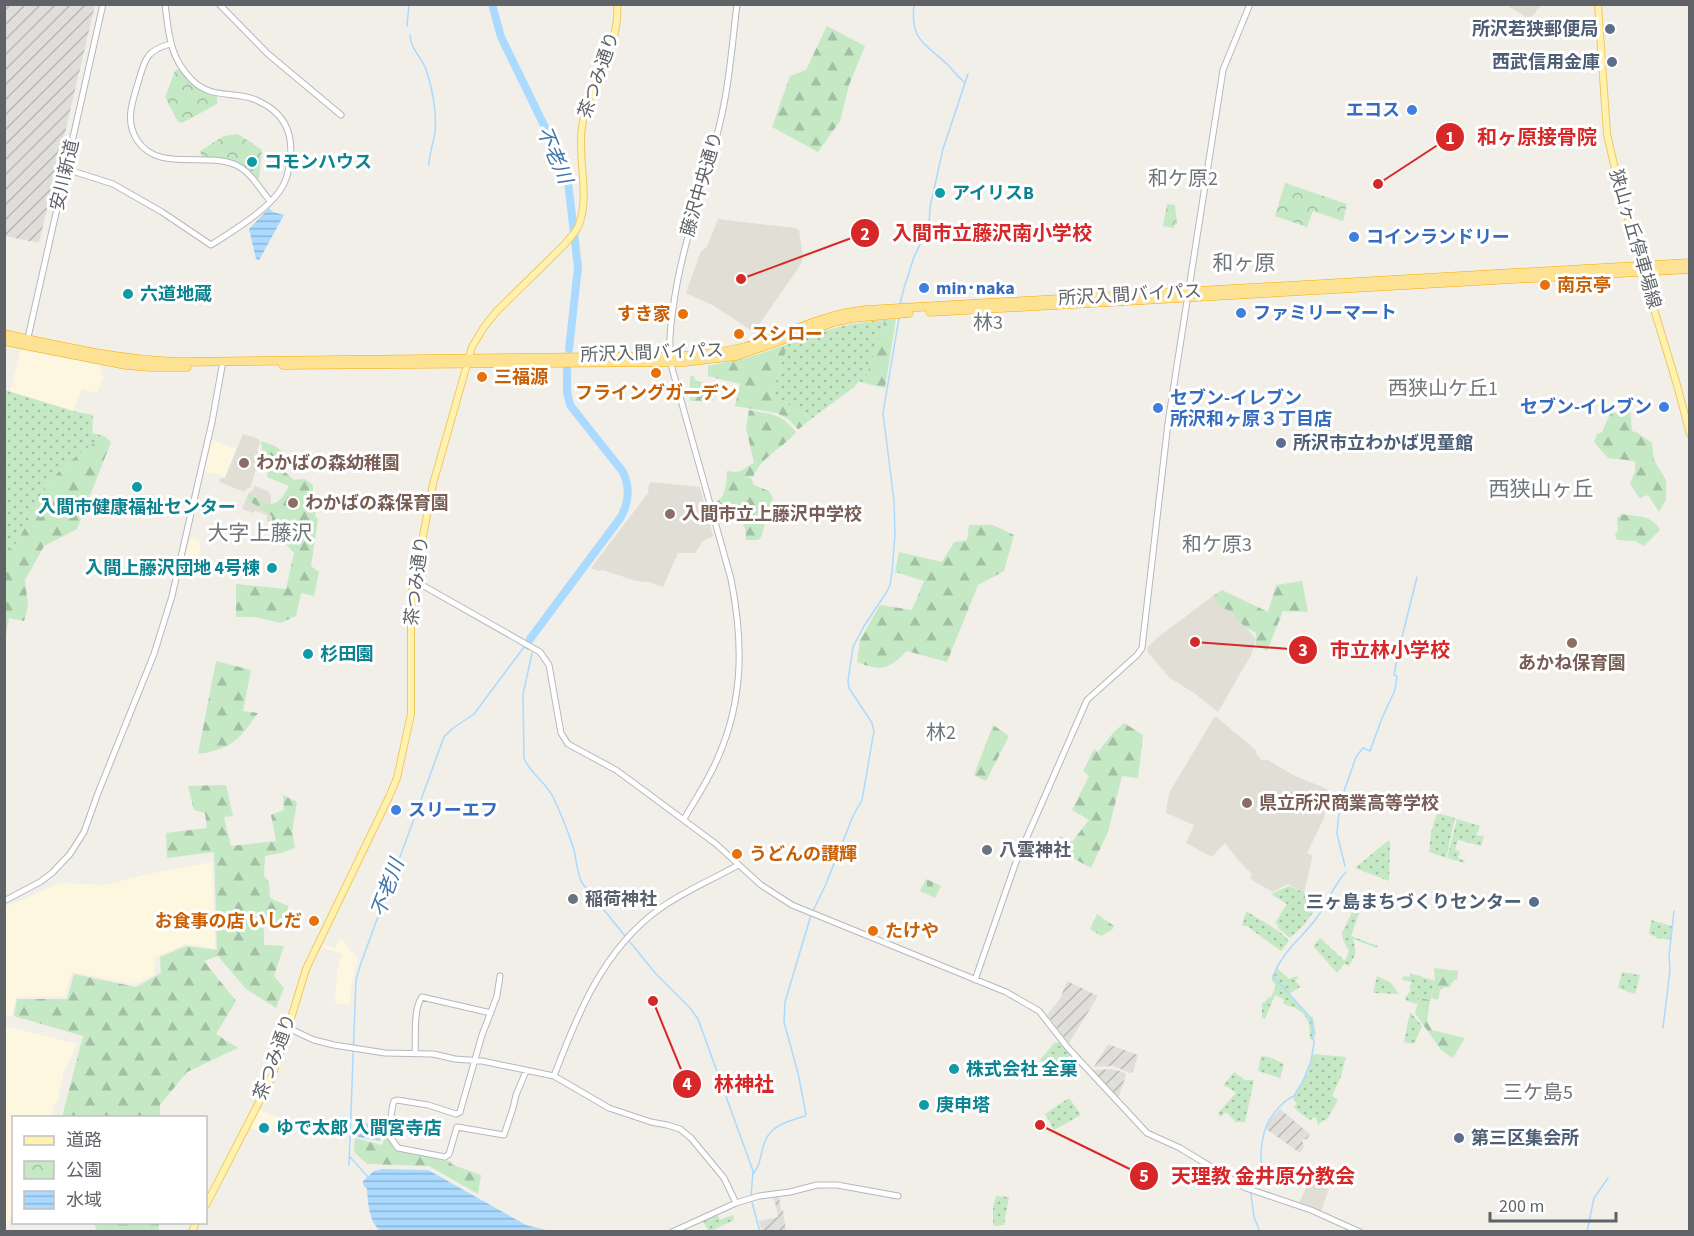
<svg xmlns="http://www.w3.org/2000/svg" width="1694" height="1236" font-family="'Source Sans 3','Noto Sans JP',sans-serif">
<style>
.commercial{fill:#fef7e0}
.industrial{fill:url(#industrial-furrows)}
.education{fill:#e1ded6}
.grass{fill:url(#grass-dots)}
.forest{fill:url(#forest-firs)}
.cemetery{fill:url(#cemetery-stones)}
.park{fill:url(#park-crowns)}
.water{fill:url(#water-rules)}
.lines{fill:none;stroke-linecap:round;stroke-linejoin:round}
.stream{stroke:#aadaff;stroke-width:1.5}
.river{stroke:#aadaff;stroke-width:8}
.minor-casing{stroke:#b5b8bc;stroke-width:7}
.major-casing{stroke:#f2c960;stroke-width:8}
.highway-casing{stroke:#f9ab00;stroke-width:9}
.minor{stroke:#fff;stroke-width:5}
.major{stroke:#fff2af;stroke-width:6}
.highway{stroke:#fde293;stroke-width:8}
.service-dot{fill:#5c6f8a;stroke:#fff;stroke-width:2}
.shop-dot{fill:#3f7fe0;stroke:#fff;stroke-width:2}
.culture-dot{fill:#0f9aa8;stroke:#fff;stroke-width:2}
.food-dot{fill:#e8710a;stroke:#fff;stroke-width:2}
.education-dot{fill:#8d6e63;stroke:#fff;stroke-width:2}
.worship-dot{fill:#6b7280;stroke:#fff;stroke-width:2}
.labels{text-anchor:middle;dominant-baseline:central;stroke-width:6;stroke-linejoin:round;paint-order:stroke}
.service-label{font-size:18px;font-weight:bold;fill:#4e5e75;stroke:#fff;text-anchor:end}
.street-label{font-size:18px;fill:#5f6368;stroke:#fff}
.shop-label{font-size:18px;font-weight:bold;fill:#366cbe;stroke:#fff;text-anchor:start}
.culture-label{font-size:18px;font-weight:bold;fill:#0d838f;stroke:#fff;text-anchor:start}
.food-label{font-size:18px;font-weight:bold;fill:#c56008;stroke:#fff;text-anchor:start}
.education-label{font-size:18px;font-weight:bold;fill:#785e54;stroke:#fff;text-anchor:start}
.worship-label{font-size:18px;font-weight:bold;fill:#5b616d;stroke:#fff;text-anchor:start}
.water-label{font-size:20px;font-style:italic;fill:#4174aa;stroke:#fff}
.neighbourhood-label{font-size:20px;fill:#70757a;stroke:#fff}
.quarter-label{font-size:21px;fill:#70757a;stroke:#fff}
.leader{fill:none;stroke:#d62828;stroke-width:2}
.callout-dot{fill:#d62828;stroke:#fff;stroke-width:2}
.mark-label{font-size:18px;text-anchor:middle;font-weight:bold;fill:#fff}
.callout-label{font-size:20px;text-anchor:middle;font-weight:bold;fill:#d62828;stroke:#fff;stroke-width:6;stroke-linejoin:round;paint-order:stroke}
</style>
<defs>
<pattern id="industrial-furrows" width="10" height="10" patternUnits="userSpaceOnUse" patternTransform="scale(1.5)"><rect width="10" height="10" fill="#e0deda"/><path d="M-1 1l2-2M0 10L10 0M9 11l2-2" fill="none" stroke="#b9b8b5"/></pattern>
<pattern id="grass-dots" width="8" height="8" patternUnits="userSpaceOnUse" patternTransform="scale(1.5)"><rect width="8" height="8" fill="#c5e8c5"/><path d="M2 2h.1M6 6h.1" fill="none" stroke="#a3c0a4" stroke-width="1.8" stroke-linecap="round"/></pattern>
<pattern id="forest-firs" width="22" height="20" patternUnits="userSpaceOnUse" patternTransform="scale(1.5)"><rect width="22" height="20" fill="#c5e8c5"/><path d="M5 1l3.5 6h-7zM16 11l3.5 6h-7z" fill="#a3c0a4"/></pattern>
<pattern id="cemetery-stones" width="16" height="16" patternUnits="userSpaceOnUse" patternTransform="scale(1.5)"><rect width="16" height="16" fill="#c5e8c5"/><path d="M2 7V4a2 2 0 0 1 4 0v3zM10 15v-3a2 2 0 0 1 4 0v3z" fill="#a3c0a4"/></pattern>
<pattern id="park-crowns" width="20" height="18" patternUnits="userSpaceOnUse" patternTransform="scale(1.5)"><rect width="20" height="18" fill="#c5e8c5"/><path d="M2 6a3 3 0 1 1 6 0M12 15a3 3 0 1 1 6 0" fill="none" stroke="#a3c0a4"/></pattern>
<pattern id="water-rules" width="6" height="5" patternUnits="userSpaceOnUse" patternTransform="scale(1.5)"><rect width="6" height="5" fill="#aadaff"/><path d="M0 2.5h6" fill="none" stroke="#8eb4d2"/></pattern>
</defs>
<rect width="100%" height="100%" fill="#f1efe8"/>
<path class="commercial" d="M21,350L101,365L100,374L104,376L97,393L82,389L73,411L10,392Z
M211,440L236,449L224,478L217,474L204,472Z
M190,538L199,540L203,578L181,574Z
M212,862L215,948L186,944L155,957L154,975L135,984L72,972L65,996L16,997L12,1016L5,1015V907L60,883L106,885L143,875Z
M339,939L344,940L347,947L358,958L354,971L349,1005L335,1003L337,973L342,954L321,947L322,944L335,948Z
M5,1026L77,1044L63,1074L58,1100L53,1107L52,1117L14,1118L13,1213L5,1230Z
M259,1109L286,1121L283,1134L273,1129L269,1137L249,1127Z"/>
<path class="industrial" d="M5,4L95,5L39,243L5,236Z
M1067,981L1098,996L1069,1043L1047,1015L1060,999Z
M1108,1044L1138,1055L1133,1072L1130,1073L1113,1066L1094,1067Z
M1112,1069L1125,1073L1126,1075L1119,1096H1117L1093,1071L1094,1070Z
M1280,1109L1310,1134L1307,1139L1302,1140L1304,1147L1300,1153L1266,1129L1267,1124Z
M772,1197H779L781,1210H783L786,1231H762L759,1221L778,1217L775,1202Z"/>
<path class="education" d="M1506,5H1541L1530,19Z
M718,219L795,228L799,230L803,257L801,264L754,332L714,306L686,293L701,251L707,247Z
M243,434L259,439L260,442L257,451L261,454L250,488H247L245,492L219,482L221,478H225Z
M651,482L700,487L713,536L703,541L695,553H678L663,587L649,582L636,581L603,570L598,571L591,568L648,493L649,484Z
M255,486L268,491L271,495V504L282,502L311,524L267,522V515L255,511L253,513L242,509L249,492L252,491Z
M1213,596L1221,606L1231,610L1256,639L1251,655L1218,712L1194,693L1170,678L1148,653L1147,648L1157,638Z
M1215,716L1257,751L1256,753L1261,760H1268L1293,775L1327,789L1328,791L1324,818L1307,853L1312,855V858L1304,893L1288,884L1273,892L1250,879L1252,874L1237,859L1225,843L1212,857L1186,843L1194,825L1166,813L1169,793Z
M1309,1181L1329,1189L1321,1211L1299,1203Z"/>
<path class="grass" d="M885,320L864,383L859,381L853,388L811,419L772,394L788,344C823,330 847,323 885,320Z
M5,390L73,411L93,415L92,433L104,436C84,450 58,468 45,489C31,511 23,539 5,557Z
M1437,813L1455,818L1446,858L1429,852L1431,833Z
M1457,819L1480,826L1476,835L1484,836L1481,846L1458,840L1455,850L1460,851L1458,858L1464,860L1465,863L1447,858Z
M1389,840L1390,843L1389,881L1355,868Z
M1289,886L1305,893L1306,896L1317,904L1318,906L1302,927L1290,938L1277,927L1279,925L1275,923L1287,904L1271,894Z
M1351,902L1361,907L1351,936L1378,946L1377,948L1353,939C1357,954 1356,953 1349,966L1344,964L1337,973L1313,946L1320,938L1345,961L1349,951L1343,940L1342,933L1354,908L1352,905Z
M1246,911C1261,921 1278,928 1289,941L1281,951L1247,926H1242Z
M1651,920L1672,926L1671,940L1656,938V937L1649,934Z
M1294,943L1284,955L1277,968L1289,979L1297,976L1298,978L1295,980L1300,987L1289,994L1274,975C1279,963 1285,953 1294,943Z
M1622,972L1640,975L1635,994L1618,988Z
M1410,973L1435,981L1430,1000L1419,998L1417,1004L1407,1001L1405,998L1411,990L1409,988L1412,982L1402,980L1404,976L1409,977Z
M1272,975L1306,1014L1310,1018V1017H1313L1316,1035H1313L1311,1023L1313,1040L1310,1039C1310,1027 1309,1015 1297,1009C1292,1006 1288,1007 1283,1003L1284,1000L1275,995L1265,1019L1262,1018V1002L1264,1003L1269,997H1271L1276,986L1272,980Z
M1377,976L1391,983L1399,994L1373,993Z
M1410,1012L1422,1026L1414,1044L1404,1042Z
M1061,1042L1070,1055L1057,1074L1040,1060L1054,1043Z
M1313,1054L1346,1057L1341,1076L1332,1096L1338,1100L1326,1121L1324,1120L1318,1125L1316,1118L1314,1117L1310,1120L1300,1113L1294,1107L1297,1104L1293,1099L1307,1075Z
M1261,1056L1269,1057L1284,1064L1280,1078L1258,1071Z
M1234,1072L1245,1080H1254L1245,1122H1236L1226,1112L1220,1117L1218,1113L1236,1093L1228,1087L1223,1086Z
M1069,1098L1081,1115L1054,1130L1045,1114Z
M996,1196L1009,1197L1004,1225L994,1226L993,1224V1207Z
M717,1213L720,1220L733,1215L734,1220L709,1232L702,1220Z"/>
<path class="forest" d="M827,26L865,46L849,85L840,121L818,152L772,127L790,76L806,70Z
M896,319L885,388L864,383L885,320Z
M788,344L772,394L811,419L799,429H798L788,419L777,413L735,406L740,384L708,376V366L747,358Z
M690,376H694L695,380L716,386L713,401H692L690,400Z
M1630,407L1632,431L1638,433L1652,443L1654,460L1666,480V500L1659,512L1648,495L1639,498L1630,483L1635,472V461L1608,458L1594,442L1597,434L1602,432L1610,414Z
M749,410C772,415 780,412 796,432C783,448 761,457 753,477H744L751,478L754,485L769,491L773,498L761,537L758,540H746C747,524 740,518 730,506L716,511C712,500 721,502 724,493C726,486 727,478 727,471C746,474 741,468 754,463L746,428Z
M104,436L111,442L77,529L44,546L25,580L28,606L24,621L9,618L5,641V557C23,539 31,511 45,489C58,468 84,450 104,436Z
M261,441L275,446L290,457L285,472L294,480L305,479L313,485V494L317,497L315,516L318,519L311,566L319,572L314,596L301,593L296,616L280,623L255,617H236V584L286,589L294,553L283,541L295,542L293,525H272V516L248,500V494L270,505C281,502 284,495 289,486L267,477L269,462L263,455Z
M1622,514C1637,517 1651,514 1660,530L1644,546L1635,541L1617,540L1615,535L1618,530L1617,518Z
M969,525H993L1014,535L1004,571L978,585L947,662L907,651C889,669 882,672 857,662L860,640L880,605L912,610L924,581L895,572L899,552L942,562L954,542L967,540Z
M1302,581L1308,612L1283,611L1267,651L1256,645V633L1244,626L1232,612L1221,607L1213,596L1222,590L1268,612L1276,585Z
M216,661L251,670L243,711L258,713C239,740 232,749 198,754Z
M1124,723L1143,735L1138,778L1122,776L1108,832L1091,868L1053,847L1060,836L1072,842L1089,820L1072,810L1089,776L1083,771L1094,749L1098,752L1113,733Z
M993,725L1009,736L986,781L974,775Z
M226,785L233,816L224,817L231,846L276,841L271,815L284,810L283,795L297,802L292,832L295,848L281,853L265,856L264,876L269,882L270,898L288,906V924L264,921V945L284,946L274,976L284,988L276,1008L246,989L218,956L204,961L236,1001L216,1034L238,1048L187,1072L160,1105V1117H62L83,1036L14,1016L17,999H67L74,974L136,987L161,973L160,957L186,946L217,950L214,852L167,858L166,833L207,828L205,813L194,810L188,786Z
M1097,914L1114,926L1112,930L1101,936L1090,929Z
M1434,968L1458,971L1457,980H1454L1449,988L1445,987L1440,990L1438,1000L1431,998L1435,981Z
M1419,998L1430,1000L1427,1021L1432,1030L1465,1038L1453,1058L1441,1050L1415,1013Z
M386,1135L397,1150L449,1161L453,1165L481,1175L478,1194L429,1166L367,1164L354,1152L355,1138L382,1145Z
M94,1223H159V1231H97Z"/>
<path class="cemetery" d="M926,879L941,886L935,898L920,891Z"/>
<path class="park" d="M179,68L207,92L217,96V104L182,123L178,122L165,97L175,71Z
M238,134L262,150L259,178L256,181L242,166L202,158L200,151L224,136Z
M1285,183L1347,204L1343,221L1313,211L1307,227L1275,216Z
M1167,204L1175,205L1177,224L1174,225L1175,228L1163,226Z"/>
<path class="water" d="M269,208L273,212L284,215L259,260L256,259L249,229Z
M361,1122L374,1125L377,1123H383V1129L380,1141L358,1137V1128Z
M382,1169L428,1170L526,1225L550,1231H381C369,1223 368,1203 367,1189L363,1185V1181L374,1171Z"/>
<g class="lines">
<path class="stream" d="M914,4C910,40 924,43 947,64C953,70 957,76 964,82
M407,26L409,4
M410,35C411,51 423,58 427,72C433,92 437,113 435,133C433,144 429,154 429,165
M900,304L904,288L914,257L929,226L930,207L943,149L968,74
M532,653L523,694L524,758C530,774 547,782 554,799C561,814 568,831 573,847C577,859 576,871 582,883L656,974L690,1008L698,1019L753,1171L751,1196
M1344,791L1356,757L1363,748L1370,751L1382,718L1395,690L1397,676L1394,675L1397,659L1395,655L1401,641L1417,577
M1342,796L1338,821L1337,834L1345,866
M813,911L826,884L853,816L862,800L874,731L872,723L849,688L848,681L853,647L864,626L886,593L890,585L892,572L895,534L894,501L883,413L899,318
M1663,1028L1670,970L1669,956L1674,911
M350,1157L369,1178
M349,1165L356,980L361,963L444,737L453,728L474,714L524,647L528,649
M753,1174C759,1167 760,1160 762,1151C767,1126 783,1123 805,1116L806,1114L798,1073L784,1022L785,1002L811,915
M1253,1188L1262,1164C1259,1157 1263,1130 1268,1123C1273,1113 1284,1100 1294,1096L1303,1081L1311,1061L1314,1043L1311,1018L1273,976C1285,947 1302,939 1318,916C1328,902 1334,884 1346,872
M1251,1194L1254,1217L1260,1232
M752,1202L760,1232
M1587,1232L1594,1198L1608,1178"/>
<path class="river" d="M492,4L501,37L559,156L568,182L578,267L569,349
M530,639L621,517C629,502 630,487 623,472L570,405L567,392V370"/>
<defs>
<path id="minor" d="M219,4L268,54L341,115
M170,44C145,51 145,60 138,83C132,103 125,121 137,140C158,173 205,151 236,165C250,171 260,189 270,201
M66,169L113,184L162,212L211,245C233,231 264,212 279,192C286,183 288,173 290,162C294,132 284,112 256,100C233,90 212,100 192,80C169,57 169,34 165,4
M27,342L103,4
M415,581L540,652L549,665L561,733L568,744L616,770L646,792L716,844L761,885L792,905L1006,992L1039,1011L1068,1048L1147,1133L1180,1148L1246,1188L1311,1210L1360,1232
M684,819C696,798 710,778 719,755C744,697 743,640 731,579L672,368C668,349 670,328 673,309C681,246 704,188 719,127C729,87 732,46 737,4
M4,901L40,882L52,873L70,854L84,832L98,793L154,654L172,596L212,422L223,361
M500,976L497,996L482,1035L460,1112L456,1114L428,1105L397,1100L394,1101L393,1104L388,1134L398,1148L445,1157L449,1154L457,1127L504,1135L513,1108L516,1095L526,1071
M975,980L1016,862L1087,700L1137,655L1142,648L1168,423L1223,70L1250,4
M288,1028L314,1040L334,1045L385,1053L433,1054L455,1059L482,1061L554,1076L609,1108L651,1122L667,1125L680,1129L691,1138L724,1178L736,1203
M415,1054C416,1038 413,1008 422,997L491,1013
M554,1076C577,1015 603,950 658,910C682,892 712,880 738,865
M672,1232L736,1203L759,1196L790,1192L817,1185H837L898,1196"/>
<path id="major" d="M1598,4L1607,134L1617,178L1643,273L1677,385L1690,434
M206,1205L271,1079L282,1048L306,969L389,797L397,778L411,714V613L412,593L433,484L472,347L484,327L497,311L564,245C569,239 574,234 578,227C591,198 577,158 582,127C588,85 621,48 617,4
M192,1232L196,1222"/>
<path id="highway" d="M930,312L1690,269
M4,334C64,347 119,360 180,362L684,356C705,354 725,352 745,347C788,334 820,315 866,310L1690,263
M4,341L126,365L151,367H187
M283,365L684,362L736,356L834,322L852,318L909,313"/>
</defs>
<use href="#minor" class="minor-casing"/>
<use href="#major" class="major-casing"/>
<use href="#highway" class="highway-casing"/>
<use href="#minor" class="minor"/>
<use href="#major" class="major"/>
<use href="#highway" class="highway"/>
</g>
<g class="service-dot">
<circle cx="1610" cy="29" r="6"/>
<circle cx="1612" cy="62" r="6"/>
<circle cx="1281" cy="443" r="6"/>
<circle cx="1534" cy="902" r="6"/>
<circle cx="1459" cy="1138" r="6"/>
</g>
<g class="shop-dot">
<circle cx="1412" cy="110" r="6"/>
<circle cx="1354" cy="237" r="6"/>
<circle cx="924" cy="288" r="6"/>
<circle cx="1241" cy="313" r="6"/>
<circle cx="1664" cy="407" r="6"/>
<circle cx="1158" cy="408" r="6"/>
<circle cx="396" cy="810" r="6"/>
</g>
<g class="culture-dot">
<circle cx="252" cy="162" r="6"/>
<circle cx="940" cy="193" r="6"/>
<circle cx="128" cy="294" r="6"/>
<circle cx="137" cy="487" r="6"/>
<circle cx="272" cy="568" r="6"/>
<circle cx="308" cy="654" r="6"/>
<circle cx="954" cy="1069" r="6"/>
<circle cx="924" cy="1105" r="6"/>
<circle cx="264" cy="1128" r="6"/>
</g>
<g class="food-dot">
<circle cx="1545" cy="285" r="6"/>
<circle cx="683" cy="314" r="6"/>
<circle cx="739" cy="334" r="6"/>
<circle cx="656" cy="373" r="6"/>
<circle cx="482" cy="377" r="6"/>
<circle cx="737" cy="854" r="6"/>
<circle cx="314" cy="921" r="6"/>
<circle cx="873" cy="931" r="6"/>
</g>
<g class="education-dot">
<circle cx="244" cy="463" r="6"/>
<circle cx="293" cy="503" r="6"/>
<circle cx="670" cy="514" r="6"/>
<circle cx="1572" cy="643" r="6"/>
<circle cx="1247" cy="803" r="6"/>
</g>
<g class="worship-dot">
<circle cx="987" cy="850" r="6"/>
<circle cx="573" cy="899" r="6"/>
</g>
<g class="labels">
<g class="service-label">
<text x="1598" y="29">所沢若狭郵便局</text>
<text x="1600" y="62">西武信用金庫</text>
<text x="1293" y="443" text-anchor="start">所沢市立わかば児童館</text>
<text x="1522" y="902">三ヶ島まちづくりセンター</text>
<text x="1471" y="1138" text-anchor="start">第三区集会所</text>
</g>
<g class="street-label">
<text transform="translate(599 75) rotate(-71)">茶つみ通り</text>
<text transform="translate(65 175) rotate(-77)">安川新道</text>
<text transform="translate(702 184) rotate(-74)">藤沢中央通り</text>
<text transform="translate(1635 239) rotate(74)">狭山ヶ丘停車場線</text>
<text transform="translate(1130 295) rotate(-3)">所沢入間バイパス</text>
<text transform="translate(652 353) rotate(-2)">所沢入間バイパス</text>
<text transform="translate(417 581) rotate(-83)">茶つみ通り</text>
<text transform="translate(275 1057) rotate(-70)">茶つみ通り</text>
</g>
<g class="shop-label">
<text x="1400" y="110" text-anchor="end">エコス</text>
<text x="1366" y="237">コインランドリー</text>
<text x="936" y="288">min･naka</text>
<text x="1253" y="313">ファミリーマート</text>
<text x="1170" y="398">セブン-イレブン<tspan x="1170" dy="21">所沢和ヶ原３丁目店</tspan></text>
<text x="1652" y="407" text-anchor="end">セブン-イレブン</text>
<text x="408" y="810">スリーエフ</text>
</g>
<g class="culture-label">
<text x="264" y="162">コモンハウス</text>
<text x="952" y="193">アイリスB</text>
<text x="140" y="294">六道地蔵</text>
<text x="137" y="507" text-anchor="middle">入間市健康福祉センター</text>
<text x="260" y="568" text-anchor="end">入間上藤沢団地 4号棟</text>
<text x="320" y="654">杉田園</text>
<text x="966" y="1069">株式会社 全菓</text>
<text x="936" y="1105">庚申塔</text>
<text x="276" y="1128">ゆで太郎 入間宮寺店</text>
</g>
<g class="food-label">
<text x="1557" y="285">南京亭</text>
<text x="671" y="314" text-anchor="end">すき家</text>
<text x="751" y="334">スシロー</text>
<text x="494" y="377">三福源</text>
<text x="656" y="393" text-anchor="middle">フライングガーデン</text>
<text x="749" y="854">うどんの讃輝</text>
<text x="302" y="921" text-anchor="end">お食事の店 いしだ</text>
<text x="885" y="931">たけや</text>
</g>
<g class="education-label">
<text x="256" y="463">わかばの森幼稚園</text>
<text x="305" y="503">わかばの森保育園</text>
<text x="682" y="514">入間市立上藤沢中学校</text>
<text x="1572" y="663" text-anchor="middle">あかね保育園</text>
<text x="1259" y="803">県立所沢商業高等学校</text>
</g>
<g class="worship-label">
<text x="999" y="850">八雲神社</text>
<text x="585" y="899">稲荷神社</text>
</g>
<g class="water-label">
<text transform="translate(554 155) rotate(67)">不老川</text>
<text transform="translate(388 888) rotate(-70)">不老川</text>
</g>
<g class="neighbourhood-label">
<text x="1183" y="179">和ケ原2</text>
<text x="988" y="323">林3</text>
<text x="1443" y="389">西狭山ケ丘1</text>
<text x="1217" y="545">和ケ原3</text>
<text x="941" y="733">林2</text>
<text x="1538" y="1093">三ケ島5</text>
</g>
<g class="quarter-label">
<text x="1244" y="263">和ヶ原</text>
<text x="1541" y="489">西狭山ヶ丘</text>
<text x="260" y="533">大字上藤沢</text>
</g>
</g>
<path class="leader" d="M1378 184L1450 137M741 279L865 233M1195 642L1303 650M653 1001L687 1084M1040 1125L1144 1176"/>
<g class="callout-dot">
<circle cx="1378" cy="184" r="6"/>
<circle cx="741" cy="279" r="6"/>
<circle cx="1195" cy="642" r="6"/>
<circle cx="653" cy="1001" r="6"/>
<circle cx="1040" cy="1125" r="6"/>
<circle cx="1450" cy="137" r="15"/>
<circle cx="865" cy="233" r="15"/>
<circle cx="1303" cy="650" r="15"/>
<circle cx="687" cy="1084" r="15"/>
<circle cx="1144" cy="1176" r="15"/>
</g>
<g class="mark-label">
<text x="1450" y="144">1</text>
<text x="865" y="240">2</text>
<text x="1303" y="656">3</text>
<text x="687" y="1090">4</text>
<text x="1144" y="1182">5</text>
</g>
<g class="callout-label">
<text x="1537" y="144">和ヶ原接骨院</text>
<text x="992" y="240">入間市立藤沢南小学校</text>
<text x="1390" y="657">市立林小学校</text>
<text x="744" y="1091">林神社</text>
<text x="1263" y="1183">天理教 金井原分教会</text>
</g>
<rect width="1694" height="1236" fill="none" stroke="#5f6368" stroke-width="12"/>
<rect x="12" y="1116" width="195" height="108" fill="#ffffff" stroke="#bfc1c3" stroke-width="1.5"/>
<rect x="24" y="1136" width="30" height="9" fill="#fff2af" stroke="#bfc1c3" stroke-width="1.5"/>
<text x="66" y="1146" font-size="18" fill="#5f6368">道路</text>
<rect x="24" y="1161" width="30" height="18" fill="url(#park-crowns)" stroke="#bfc1c3" stroke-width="1.5"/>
<text x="66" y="1176" font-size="18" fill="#5f6368">公園</text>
<rect x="24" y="1191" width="30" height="18" fill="url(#water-rules)" stroke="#bfc1c3" stroke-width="1.5"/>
<text x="66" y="1206" font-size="18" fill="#5f6368">水域</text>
<path d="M1490 1212v9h126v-9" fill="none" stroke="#5f6368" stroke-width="3"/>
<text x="1499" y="1212" font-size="18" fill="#5f6368" stroke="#ffffff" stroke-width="4.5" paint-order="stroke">200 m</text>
</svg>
